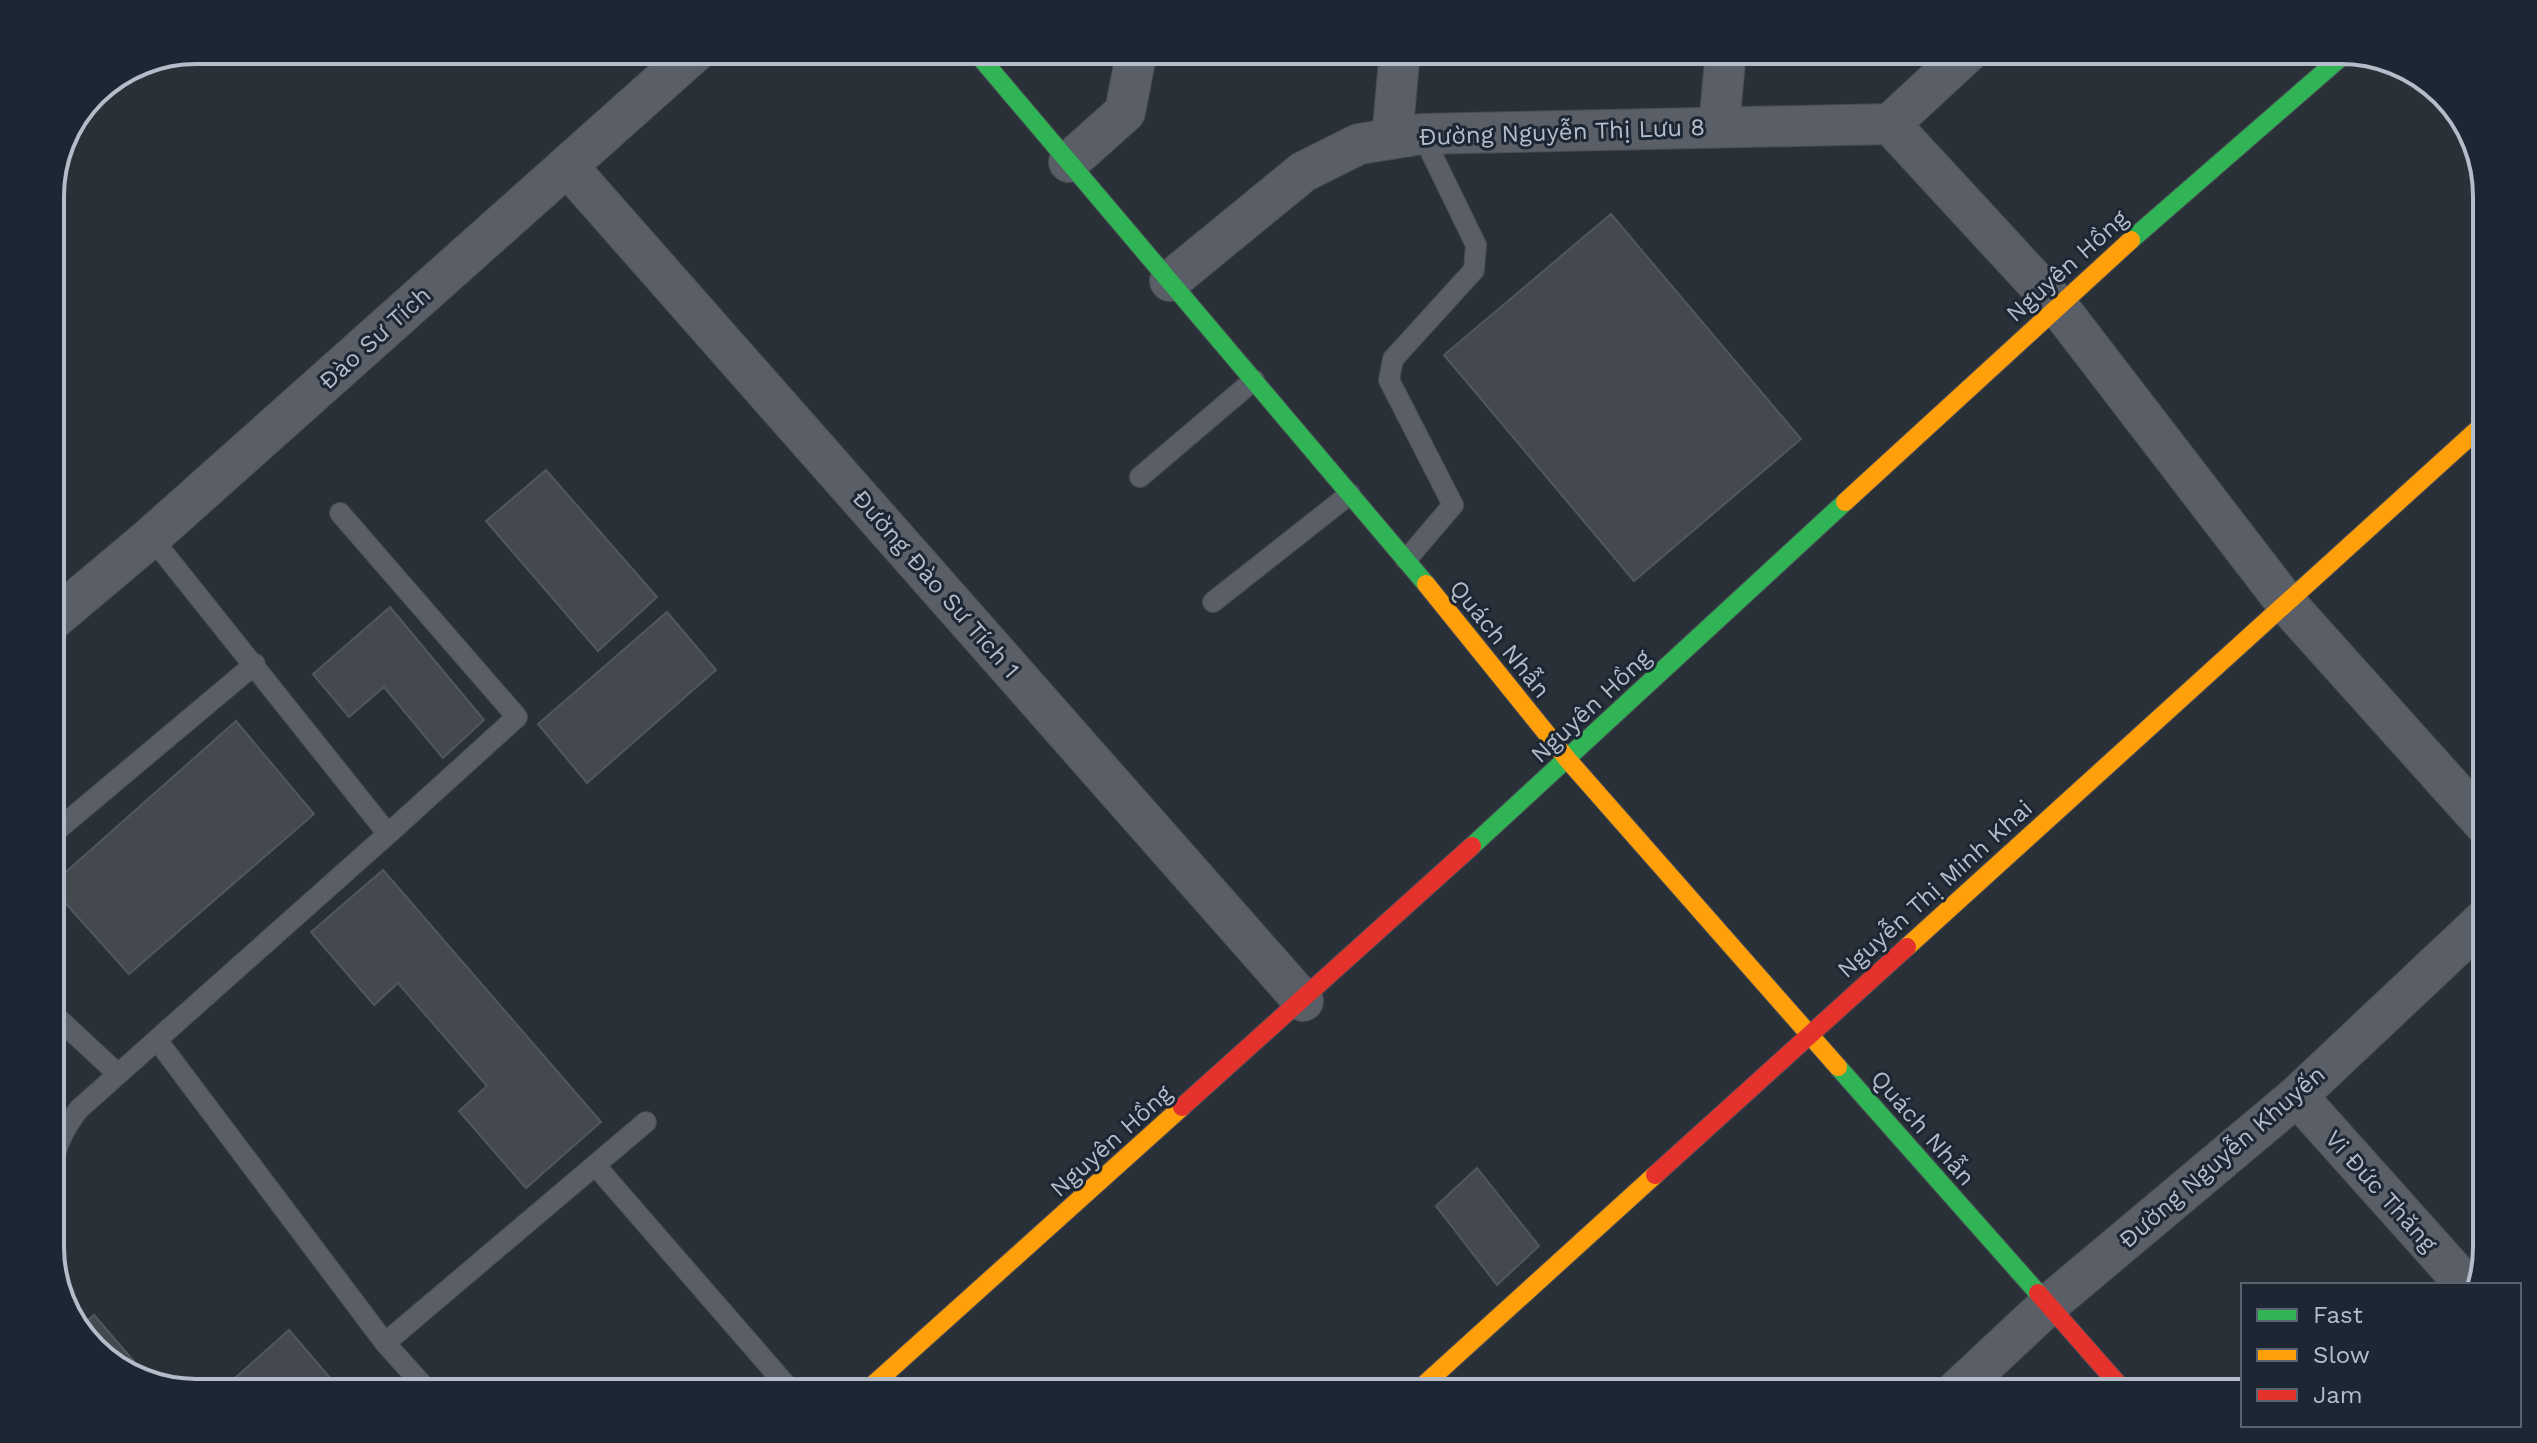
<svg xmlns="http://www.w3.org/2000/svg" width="2537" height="1443" font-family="'Work Sans',sans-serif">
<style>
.building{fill:#444950;stroke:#52575f;stroke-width:2}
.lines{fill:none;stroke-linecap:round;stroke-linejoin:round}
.lane-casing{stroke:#484c53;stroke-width:22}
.street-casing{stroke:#484c53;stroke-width:42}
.fast-casing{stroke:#484c53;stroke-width:20}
.slow-casing{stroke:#484c53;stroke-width:20}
.jam-casing{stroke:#484c53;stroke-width:20}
.lane{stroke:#5a5e66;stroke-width:20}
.street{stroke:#5a5e66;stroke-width:40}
.fast{stroke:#30b455;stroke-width:18}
.slow{stroke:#ff9f0a;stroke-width:18}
.jam{stroke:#e5322d;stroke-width:18}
.labels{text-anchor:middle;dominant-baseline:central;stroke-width:6;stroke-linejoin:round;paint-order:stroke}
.street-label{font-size:24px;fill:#b4bcc9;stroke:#1d2633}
.rim{fill:none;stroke:#b4bcc9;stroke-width:4}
</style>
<rect width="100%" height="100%" fill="#2a3038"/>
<path class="building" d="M1611,214L1801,439L1634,581L1444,355Z
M546,470L657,597L598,651L486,521Z
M390,607L484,720L443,758L384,687L349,717L313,674Z
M667,612L716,670L587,783L538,724Z
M236,721L314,814L129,974L50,886Z
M383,870L601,1122L526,1188L459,1111L487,1086L398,983L374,1005L311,932Z
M1477,1168L1539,1246L1497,1285L1436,1206Z
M94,1315L151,1381L123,1374L78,1329Z
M289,1330L343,1393H248L235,1378Z"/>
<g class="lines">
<defs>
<path id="lane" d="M1140,477L1254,380
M340,513L517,717L388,834
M1406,560L1453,505L1389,380L1393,359L1474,270L1476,245L1422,134
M1213,602L1350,494
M50,836L255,664
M50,1011L118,1074
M157,1040L385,1343L430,1393
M595,1165L793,1393
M50,1176C55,1148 62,1131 79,1109L388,834L151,537
M385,1343L646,1122"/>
<path id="street" d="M1890,124L2057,305L2286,603L2487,827
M1719,127L1726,50
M1392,139L1400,50
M1069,162L1125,112L1137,50
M568,167L1303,1001
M1170,281L1303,172L1359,144L1422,134L1890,124L1970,50
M50,622L151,537L697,50
M2297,1096L2466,1285
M1954,1393L2047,1306L2297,1096L2487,917"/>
<path id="fast" d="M974,50L1426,584
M2131,240L2347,52
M1472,846L1845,502
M1838,1067L2038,1293"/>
<path id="slow" d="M1845,502L2131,240
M1426,584L1568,760L1838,1067
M1907,947L2487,421
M864,1393L1182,1107
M1415,1393L1655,1175"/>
<path id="jam" d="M1182,1107L1472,846
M1655,1175L1907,947
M2038,1293L2126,1393"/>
</defs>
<use href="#lane" class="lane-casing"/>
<use href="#street" class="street-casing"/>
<use href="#fast" class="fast-casing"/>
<use href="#slow" class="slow-casing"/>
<use href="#jam" class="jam-casing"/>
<use href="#lane" class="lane"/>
<use href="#street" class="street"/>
<use href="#fast" class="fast"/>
<use href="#slow" class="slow"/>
<use href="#jam" class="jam"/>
</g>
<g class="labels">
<g class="street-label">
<text transform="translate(1562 132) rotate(-2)">Đường Nguyễn Thị Lưu 8</text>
<text transform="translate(2067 266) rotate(-42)">Nguyên Hồng</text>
<text transform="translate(375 338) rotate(-42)">Đào Sư Tích</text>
<text transform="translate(936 584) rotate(49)">Đường Đào Sư Tích 1</text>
<text transform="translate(1500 639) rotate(51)">Quách Nhẫn</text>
<text transform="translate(1591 706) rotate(-43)">Nguyên Hồng</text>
<text transform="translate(1935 889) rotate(-42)">Nguyễn Thị Minh Khai</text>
<text transform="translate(1923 1128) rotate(49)">Quách Nhẫn</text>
<text transform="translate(1111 1141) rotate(-42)">Nguyên Hồng</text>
<text transform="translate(2222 1157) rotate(-41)">Đường Nguyễn Khuyến</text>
<text transform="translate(2381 1191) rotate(48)">Vi Đức Thăng</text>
</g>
</g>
<path d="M0 0H2537V1443H0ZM196 64H2341A132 132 0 0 1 2473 196V1247A132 132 0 0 1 2341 1379H196A132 132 0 0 1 64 1247V196A132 132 0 0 1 196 64Z" fill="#1d2633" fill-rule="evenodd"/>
<path class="rim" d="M196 64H2341A132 132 0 0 1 2473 196V1247A132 132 0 0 1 2341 1379H196A132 132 0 0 1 64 1247V196A132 132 0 0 1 196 64Z"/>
<rect x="2241" y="1283" width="280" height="144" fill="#1d2633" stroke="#59626f" stroke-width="2"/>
<rect x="2257" y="1309" width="40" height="12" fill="#30b455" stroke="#59626f" stroke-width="2"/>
<text x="2313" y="1323" font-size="24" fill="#b4bcc9">Fast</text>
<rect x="2257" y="1349" width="40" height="12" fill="#ff9f0a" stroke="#59626f" stroke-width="2"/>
<text x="2313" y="1363" font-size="24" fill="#b4bcc9">Slow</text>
<rect x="2257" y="1389" width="40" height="12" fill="#e5322d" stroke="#59626f" stroke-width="2"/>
<text x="2313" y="1403" font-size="24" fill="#b4bcc9">Jam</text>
</svg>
